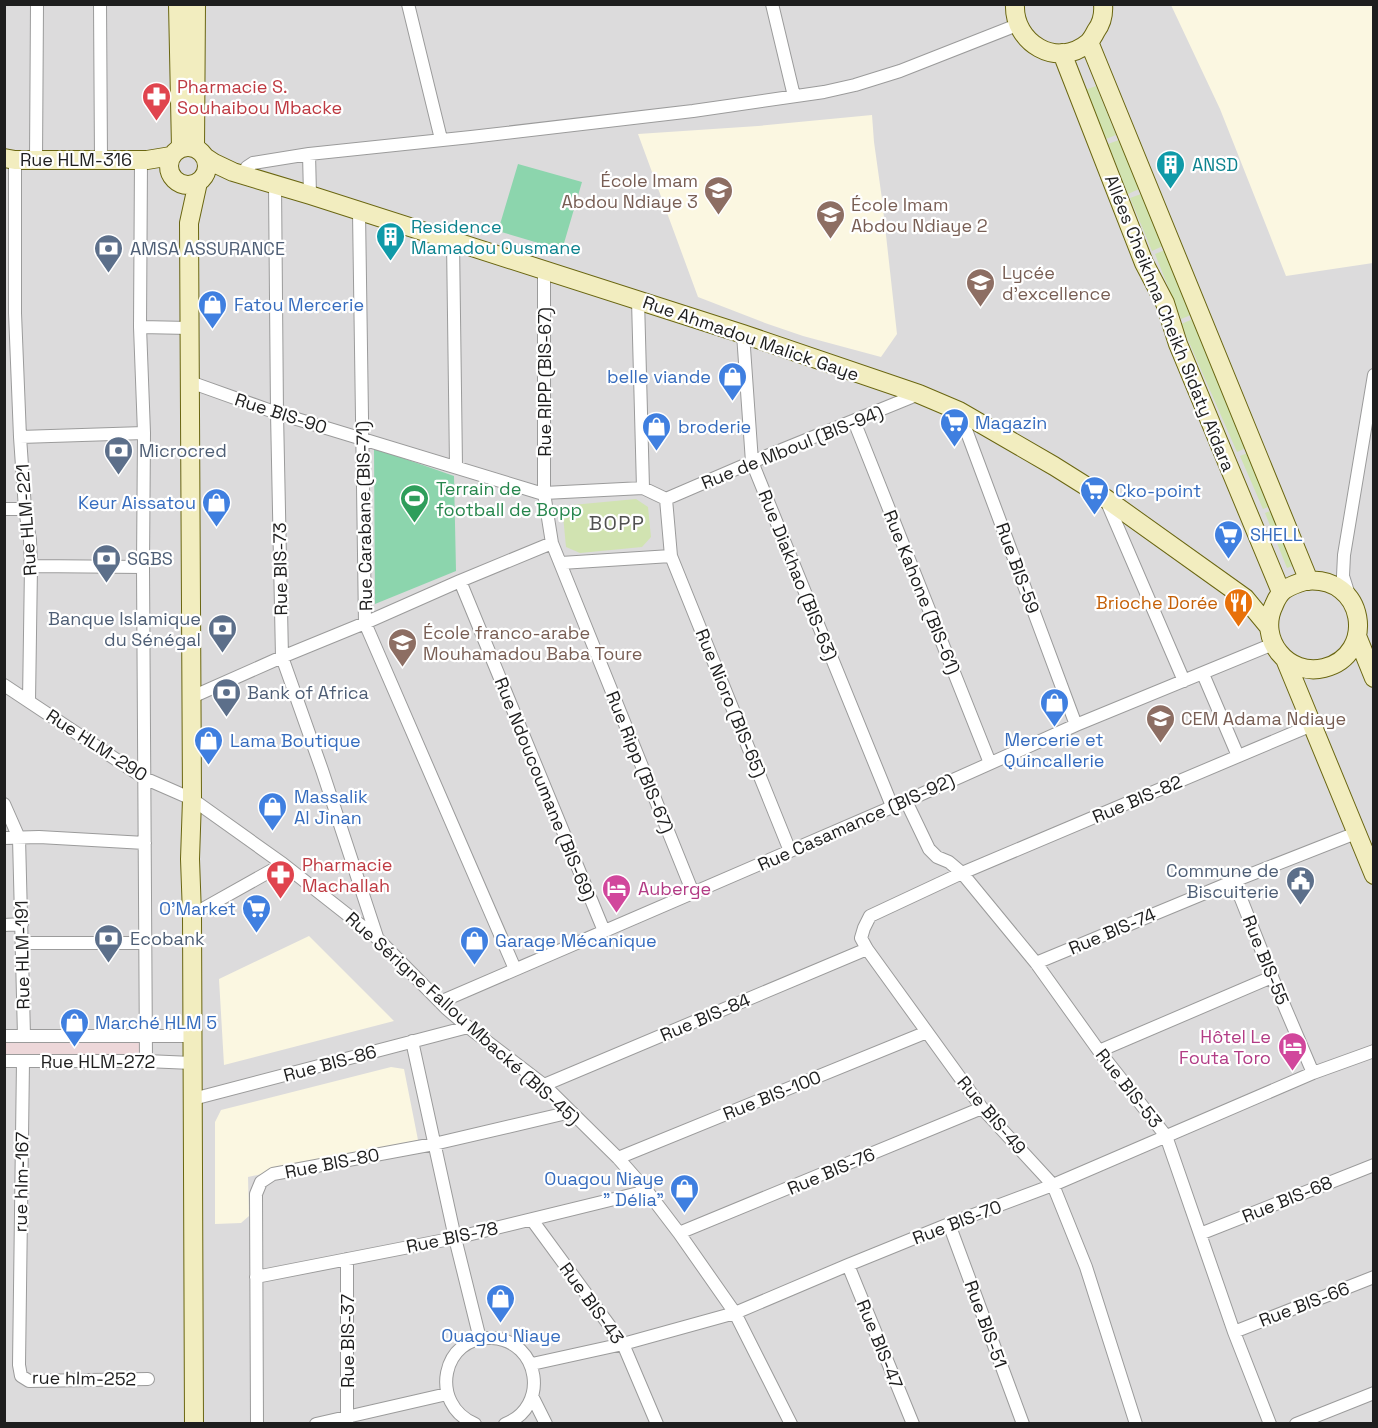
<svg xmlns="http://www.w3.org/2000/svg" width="1378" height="1428" font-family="'Space Grotesk',sans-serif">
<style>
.residential{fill:#dcdbdc}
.commercial{fill:#edd7d9}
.education{fill:#fbf7e1}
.grass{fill:#d1e3b1}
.pitch{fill:#8cd5ad}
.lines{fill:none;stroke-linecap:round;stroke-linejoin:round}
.street-casing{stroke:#9b9b9b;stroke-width:14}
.secondary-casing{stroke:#6a6611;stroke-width:20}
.street{stroke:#fff;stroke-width:12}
.secondary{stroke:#f2edbf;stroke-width:18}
.labels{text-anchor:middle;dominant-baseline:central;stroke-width:4.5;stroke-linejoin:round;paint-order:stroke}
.health-label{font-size:18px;fill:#be3a42;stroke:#fff;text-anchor:start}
.street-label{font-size:18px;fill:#1e1e1e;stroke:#fff}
.culture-label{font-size:18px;fill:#0d838f;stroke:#fff;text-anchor:start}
.education-label{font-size:18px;fill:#785e54;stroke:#fff;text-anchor:start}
.service-label{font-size:18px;fill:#4e5e75;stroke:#fff;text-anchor:start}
.shop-label{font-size:18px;fill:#366cbe;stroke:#fff;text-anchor:start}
.leisure-label{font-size:18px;fill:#27864d;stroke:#fff;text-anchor:start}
.food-label{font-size:18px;fill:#c56008;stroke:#fff;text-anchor:end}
.hotel-label{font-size:18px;fill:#b23c85;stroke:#fff;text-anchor:start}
.neighbourhood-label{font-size:20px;letter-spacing:1.5px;fill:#515151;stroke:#fff}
</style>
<rect width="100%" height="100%" fill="#eeeae6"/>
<path class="residential" d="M5,5H1373V1423L5,1424Z"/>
<path class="commercial" d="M5,1039L143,1040L142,1058L5,1057Z"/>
<path class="education" d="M1171,5H1373V263L1286,276L1220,109Z
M872,115L874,142L882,199L897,334L881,357L803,336L765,323L698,297L638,134L758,126Z
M309,936L394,1021L224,1065L219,979Z
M391,1067L404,1069L418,1140L248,1177L249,1216L241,1223L215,1224V1122L221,1110Z"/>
<path class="grass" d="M1096,86L1116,135L1106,139L1085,90Z
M1119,140L1139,189L1128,194L1108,144Z
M1141,194L1163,246L1152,251L1130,198Z
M1165,250L1191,315L1181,319L1155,254Z
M1193,319L1248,447L1237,452L1181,324Z
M1250,452L1273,505L1263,509L1240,456Z
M636,499L648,507L651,537L642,547L580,553L566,547L563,515L572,505Z
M1275,509L1298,564L1287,568L1265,513Z"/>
<path class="pitch" d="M518,164L582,182L562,250L498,231Z
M374,448L454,476L456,571L375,604Z"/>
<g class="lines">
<defs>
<path id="street" d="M100,4L101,160
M408,4L441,139
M772,4L794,96
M309,154L310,195
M141,159L140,327L144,433L143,567L146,1061
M15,160V313L20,437L25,509L30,540L31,566L29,701
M36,160L37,4
M242,175L247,167L253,163L309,154L471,137L693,111L824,92L855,85L900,71L1017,25
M275,184L277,413L282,657L322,770L377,937
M359,212L365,623L515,969
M453,241L456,466
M544,270V493L552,543L693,893
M638,300L643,488
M140,327L190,328
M743,334L752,462L892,806
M190,382L277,413L540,493H544L643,488L666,499L671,556L790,851
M959,411L1076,725
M854,421L990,763
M20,437L144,433
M666,499L752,462L919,394
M1106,500L1184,681
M4,509H25
M561,563L671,556
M31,566L143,567
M460,581L604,931
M1349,595L1343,576L1344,555L1374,375
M1203,674L1238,756
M4,685L144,778L192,799L283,864L377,938L447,1009L468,1027L544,1085L618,1158L647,1191L679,1233L735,1313L791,1424
M192,697L282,657L365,623L460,581L552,543
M906,801L929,849L937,857L949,862L962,873L1036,963L1099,1051L1166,1136L1234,1332L1270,1424
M4,804L19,838L24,1036
M4,838L39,837L145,843
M1234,881L1272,977L1313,1073
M192,915L283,864
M4,925L22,924
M22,943H146
M1036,963L1234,881L1356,833
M440,1002L906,801L1076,725L1273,644
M4,1036H192
M412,1041L455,1238L480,1339
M1099,1051L1272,977
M4,1061H146L192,1063
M23,1061L19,1365L21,1376L29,1381L148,1379
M544,1085L867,949
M193,1099L468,1027
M618,1158L927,1032
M532,1220L623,1344L657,1424
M949,1224L1023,1424
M679,1233L982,1108
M1200,1234L1374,1165
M347,1259V1424
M848,1265L913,1424
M256,1277L455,1238L647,1191
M1234,1332L1374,1277
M532,1364L623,1344L735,1313L848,1265L949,1224L1053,1185L1313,1073L1374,1051
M532,1396L546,1424
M257,1424L256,1194L261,1182L273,1174L434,1144L571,1112
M316,1424L447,1394
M475,1424C428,1404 442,1335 492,1338C540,1341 550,1407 505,1424
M1136,1424L1086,1267L1053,1185L982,1108L867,949L861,938L864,928L870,916L962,873L1312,725
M1296,1424L1374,1393"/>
<path id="secondary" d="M178,4L181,148
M1015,4C1013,43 1057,69 1088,43C1091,40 1094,35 1096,31C1102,23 1104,15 1103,4
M1089,42L1309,581
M1062,53L1144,263L1165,303L1178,344L1281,592
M169 166a19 19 0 1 1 38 0a19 19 0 1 1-38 0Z
M195,148L196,4
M205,157L214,163L233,172L310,195L743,334L919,394L959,411L1054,466L1105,498L1245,598L1269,627
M4,158L15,160H147L171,156
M1305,581C1366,574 1377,655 1324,668C1288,677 1257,639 1274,605C1276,600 1280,593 1284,590C1290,586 1298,583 1305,581Z
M1357,636L1374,678
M1285,659L1374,875
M194,1424L192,915L190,859L192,799L189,223L198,182"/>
</defs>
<use href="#street" class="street-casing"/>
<use href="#secondary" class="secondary-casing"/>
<use href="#street" class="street"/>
<use href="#secondary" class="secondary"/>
</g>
<defs>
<symbol id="pharmacy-pin" viewBox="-11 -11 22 30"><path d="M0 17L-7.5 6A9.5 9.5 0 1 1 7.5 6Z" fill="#e0444e" stroke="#fff"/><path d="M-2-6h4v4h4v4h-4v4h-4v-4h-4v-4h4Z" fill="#fff"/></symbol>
<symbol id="building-pin" viewBox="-11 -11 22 30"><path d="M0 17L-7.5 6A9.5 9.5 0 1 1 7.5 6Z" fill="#0f9aa8" stroke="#fff"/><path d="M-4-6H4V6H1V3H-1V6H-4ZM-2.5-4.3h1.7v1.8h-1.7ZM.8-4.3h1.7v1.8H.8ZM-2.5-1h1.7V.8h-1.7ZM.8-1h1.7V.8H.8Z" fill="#fff"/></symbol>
<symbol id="school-pin" viewBox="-11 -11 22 30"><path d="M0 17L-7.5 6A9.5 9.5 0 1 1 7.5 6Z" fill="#8d6e63" stroke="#fff"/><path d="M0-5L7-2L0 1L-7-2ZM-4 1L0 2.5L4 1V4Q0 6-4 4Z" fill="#fff"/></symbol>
<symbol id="bank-pin" viewBox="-11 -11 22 30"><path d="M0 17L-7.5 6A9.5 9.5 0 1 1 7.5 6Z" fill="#5c6f8a" stroke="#fff"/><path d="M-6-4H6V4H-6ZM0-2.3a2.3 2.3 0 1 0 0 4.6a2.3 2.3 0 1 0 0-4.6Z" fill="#fff"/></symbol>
<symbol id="university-pin" viewBox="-11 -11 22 30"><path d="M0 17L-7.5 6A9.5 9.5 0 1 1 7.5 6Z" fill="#8d6e63" stroke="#fff"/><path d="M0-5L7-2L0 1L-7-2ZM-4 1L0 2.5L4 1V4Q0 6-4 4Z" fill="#fff"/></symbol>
<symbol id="shop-pin" viewBox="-11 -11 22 30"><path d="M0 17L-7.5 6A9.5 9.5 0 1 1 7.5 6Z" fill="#3f7fe0" stroke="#fff"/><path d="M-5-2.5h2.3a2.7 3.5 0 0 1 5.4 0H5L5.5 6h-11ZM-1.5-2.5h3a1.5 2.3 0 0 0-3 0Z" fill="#fff"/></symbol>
<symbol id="supermarket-pin" viewBox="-11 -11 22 30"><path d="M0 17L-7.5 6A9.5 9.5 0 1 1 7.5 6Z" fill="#3f7fe0" stroke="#fff"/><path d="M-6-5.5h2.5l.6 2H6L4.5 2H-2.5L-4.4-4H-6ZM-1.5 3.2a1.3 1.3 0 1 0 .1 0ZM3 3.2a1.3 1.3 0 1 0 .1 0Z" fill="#fff"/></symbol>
<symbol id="stadium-pin" viewBox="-11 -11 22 30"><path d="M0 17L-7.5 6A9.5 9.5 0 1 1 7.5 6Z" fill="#2e9e5b" stroke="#fff"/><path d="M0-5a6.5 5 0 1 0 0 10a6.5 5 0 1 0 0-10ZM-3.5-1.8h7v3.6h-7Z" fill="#fff"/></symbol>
<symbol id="restaurant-pin" viewBox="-11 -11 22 30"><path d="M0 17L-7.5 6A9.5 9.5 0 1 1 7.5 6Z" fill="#e8710a" stroke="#fff"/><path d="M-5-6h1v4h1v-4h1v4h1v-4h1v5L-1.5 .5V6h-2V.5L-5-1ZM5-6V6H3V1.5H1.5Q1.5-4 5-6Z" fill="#fff"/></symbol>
<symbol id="civic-pin" viewBox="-11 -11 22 30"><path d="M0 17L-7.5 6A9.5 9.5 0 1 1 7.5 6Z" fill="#5c6f8a" stroke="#fff"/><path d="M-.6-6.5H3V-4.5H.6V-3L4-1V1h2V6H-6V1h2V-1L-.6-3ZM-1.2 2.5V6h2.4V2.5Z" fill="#fff"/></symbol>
<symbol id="hotel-pin" viewBox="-11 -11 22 30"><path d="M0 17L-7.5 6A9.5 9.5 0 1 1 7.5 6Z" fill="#d1479c" stroke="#fff"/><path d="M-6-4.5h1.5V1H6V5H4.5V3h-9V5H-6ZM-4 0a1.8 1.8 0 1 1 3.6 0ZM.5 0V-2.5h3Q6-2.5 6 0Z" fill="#fff"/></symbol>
</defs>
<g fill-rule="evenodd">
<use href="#pharmacy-pin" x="140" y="80" width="33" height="45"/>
<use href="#building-pin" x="1154" y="148" width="33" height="45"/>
<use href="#school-pin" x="702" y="174" width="33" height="45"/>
<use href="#school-pin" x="814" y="198" width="33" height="45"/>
<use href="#building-pin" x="374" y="220" width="33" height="45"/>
<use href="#bank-pin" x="92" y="232" width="33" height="45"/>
<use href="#university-pin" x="964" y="266" width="33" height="45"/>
<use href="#shop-pin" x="196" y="288" width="33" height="45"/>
<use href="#shop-pin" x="716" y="360" width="33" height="45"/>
<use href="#supermarket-pin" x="938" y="406" width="33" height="45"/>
<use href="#shop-pin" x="640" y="410" width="33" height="45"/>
<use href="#bank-pin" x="102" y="434" width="33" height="45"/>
<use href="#supermarket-pin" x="1078" y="474" width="33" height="45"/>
<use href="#stadium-pin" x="398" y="482" width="33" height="45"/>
<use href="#shop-pin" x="200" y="486" width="33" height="45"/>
<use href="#supermarket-pin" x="1212" y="518" width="33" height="45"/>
<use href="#bank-pin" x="90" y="542" width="33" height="45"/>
<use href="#restaurant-pin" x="1222" y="586" width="33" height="45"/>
<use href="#bank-pin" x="206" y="612" width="33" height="45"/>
<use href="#school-pin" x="386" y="626" width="33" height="45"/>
<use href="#bank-pin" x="210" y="676" width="33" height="45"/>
<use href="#shop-pin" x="1038" y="686" width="33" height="45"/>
<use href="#school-pin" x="1144" y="702" width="33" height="45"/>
<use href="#shop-pin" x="192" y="724" width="33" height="45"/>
<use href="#shop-pin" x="256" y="790" width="33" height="45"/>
<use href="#pharmacy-pin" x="264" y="858" width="33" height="45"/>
<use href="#civic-pin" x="1284" y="864" width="33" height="45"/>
<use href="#hotel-pin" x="600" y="872" width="33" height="45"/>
<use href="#supermarket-pin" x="240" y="892" width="33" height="45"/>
<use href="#bank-pin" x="92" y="922" width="33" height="45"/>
<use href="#shop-pin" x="458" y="924" width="33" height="45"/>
<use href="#shop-pin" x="58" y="1006" width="33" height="45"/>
<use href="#hotel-pin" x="1276" y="1030" width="33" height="45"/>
<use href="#shop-pin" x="668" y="1172" width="33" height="45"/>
<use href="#shop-pin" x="484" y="1282" width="33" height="45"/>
</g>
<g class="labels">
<g class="health-label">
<text x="177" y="86">Pharmacie S.<tspan x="177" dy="21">Souhaibou Mbacke</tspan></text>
<text x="302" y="864">Pharmacie<tspan x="302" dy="21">Machallah</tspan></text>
</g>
<g class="street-label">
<text x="76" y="159">Rue HLM-316</text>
<text transform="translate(1170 323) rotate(68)">Allées Cheikhna Cheikh Sidaty Aîdara</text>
<text transform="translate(751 338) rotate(19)">Rue Ahmadou Malick Gaye</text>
<text transform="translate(544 382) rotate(-90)">Rue RIPP (BIS-67)</text>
<text transform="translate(281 413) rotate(18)">Rue BIS-90</text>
<text transform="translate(792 447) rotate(-22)">Rue de Mboul (BIS-94)</text>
<text transform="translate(364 516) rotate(-91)">Rue Carabane (BIS-71)</text>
<text transform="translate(26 520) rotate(-94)">Rue HLM-221</text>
<text transform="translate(1018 568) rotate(70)">Rue BIS-59</text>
<text transform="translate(280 569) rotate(-91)">Rue BIS-73</text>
<text transform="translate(798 575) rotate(68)">Rue Diakhao (BIS-63)</text>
<text transform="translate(922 592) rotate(68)">Rue Kahone (BIS-61)</text>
<text transform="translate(731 703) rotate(68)">Rue Nioro (BIS-65)</text>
<text transform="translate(97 745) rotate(33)">Rue HLM-290</text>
<text transform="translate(640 762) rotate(68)">Rue Ripp (BIS-67)</text>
<text transform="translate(545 789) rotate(68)">Rue Ndoucoumane (BIS-69)</text>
<text transform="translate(1137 799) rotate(-23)">Rue BIS-82</text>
<text transform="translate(856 822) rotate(-24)">Rue Casamance (BIS-92)</text>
<text transform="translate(1112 931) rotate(-23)">Rue BIS-74</text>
<text transform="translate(22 955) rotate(-91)">Rue HLM-191</text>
<text transform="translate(1266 960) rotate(68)">Rue BIS-55</text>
<text transform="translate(705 1017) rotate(-23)">Rue BIS-84</text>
<text transform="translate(463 1018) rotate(42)">Rue Sérigne Fallou Mbacké (BIS-45)</text>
<text x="98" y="1061">Rue HLM-272</text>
<text transform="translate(330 1063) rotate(-15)">Rue BIS-86</text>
<text transform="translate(1129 1088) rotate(52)">Rue BIS-53</text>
<text transform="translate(772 1095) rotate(-22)">Rue BIS-100</text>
<text transform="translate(992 1115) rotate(50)">Rue BIS-49</text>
<text transform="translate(332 1163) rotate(-11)">Rue BIS-80</text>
<text transform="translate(831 1171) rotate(-23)">Rue BIS-76</text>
<text transform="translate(21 1182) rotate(-89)">rue hlm-167</text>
<text transform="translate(1287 1199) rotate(-22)">Rue BIS-68</text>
<text transform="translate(957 1222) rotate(-21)">Rue BIS-70</text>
<text transform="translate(452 1237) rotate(-12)">Rue BIS-78</text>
<text transform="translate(592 1303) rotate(54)">Rue BIS-43</text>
<text transform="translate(1304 1304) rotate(-21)">Rue BIS-66</text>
<text transform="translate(986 1324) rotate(70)">Rue BIS-51</text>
<text transform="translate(347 1341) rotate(-90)">Rue BIS-37</text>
<text transform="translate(880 1344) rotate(68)">Rue BIS-47</text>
<text transform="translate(84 1378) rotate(1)">rue hlm-252</text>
</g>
<g class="culture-label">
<text x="1192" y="164">ANSD</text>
<text x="411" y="226">Residence<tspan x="411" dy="21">Mamadou Ousmane</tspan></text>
</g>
<g class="education-label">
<text x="698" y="180" text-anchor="end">École Imam<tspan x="698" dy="21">Abdou Ndiaye 3</tspan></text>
<text x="851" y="204">École Imam<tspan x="851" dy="21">Abdou Ndiaye 2</tspan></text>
<text x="1002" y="272">Lycée<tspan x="1002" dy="21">d'excellence</tspan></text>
<text x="423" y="632">École franco-arabe<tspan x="423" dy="21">Mouhamadou Baba Toure</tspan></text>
<text x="1181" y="718">CEM Adama Ndiaye</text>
</g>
<g class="service-label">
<text x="130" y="248">AMSA ASSURANCE</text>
<text x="139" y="450">Microcred</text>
<text x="127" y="558">SGBS</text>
<text x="201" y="618" text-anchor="end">Banque Islamique<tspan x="201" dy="21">du Sénégal</tspan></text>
<text x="247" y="692">Bank of Africa</text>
<text x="1279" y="870" text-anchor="end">Commune de<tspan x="1279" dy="21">Biscuiterie</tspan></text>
<text x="130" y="938">Ecobank</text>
</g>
<g class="shop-label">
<text x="234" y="304">Fatou Mercerie</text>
<text x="711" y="376" text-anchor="end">belle viande</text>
<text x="975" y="422">Magazin</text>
<text x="678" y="426">broderie</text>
<text x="1115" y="490">Cko-point</text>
<text x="196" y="502" text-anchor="end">Keur Aissatou</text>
<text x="1250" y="534">SHELL</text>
<text x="1054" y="739" text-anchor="middle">Mercerie et<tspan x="1054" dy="21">Quincallerie</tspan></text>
<text x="230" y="740">Lama Boutique</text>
<text x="294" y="796">Massalik<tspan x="294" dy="21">Al Jinan</tspan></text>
<text x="236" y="908" text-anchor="end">O'Market</text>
<text x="495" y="940">Garage Mécanique</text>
<text x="95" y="1022">Marché HLM 5</text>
<text x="664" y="1178" text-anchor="end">Ouagou Niaye<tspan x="664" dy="21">" Délia"</tspan></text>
<text x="501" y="1335" text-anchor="middle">Ouagou Niaye</text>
</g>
<g class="leisure-label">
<text x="436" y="488">Terrain de<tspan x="436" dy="21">football de Bopp</tspan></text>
</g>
<g class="food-label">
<text x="1218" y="602">Brioche Dorée</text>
</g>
<g class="hotel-label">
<text x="638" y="888">Auberge</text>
<text x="1271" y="1036" text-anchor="end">Hôtel Le<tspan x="1271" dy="21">Fouta Toro</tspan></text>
</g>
<g class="neighbourhood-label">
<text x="617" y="523">BOPP</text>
</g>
</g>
<rect width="1378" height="1428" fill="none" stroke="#1e1e1e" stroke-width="12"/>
</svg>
